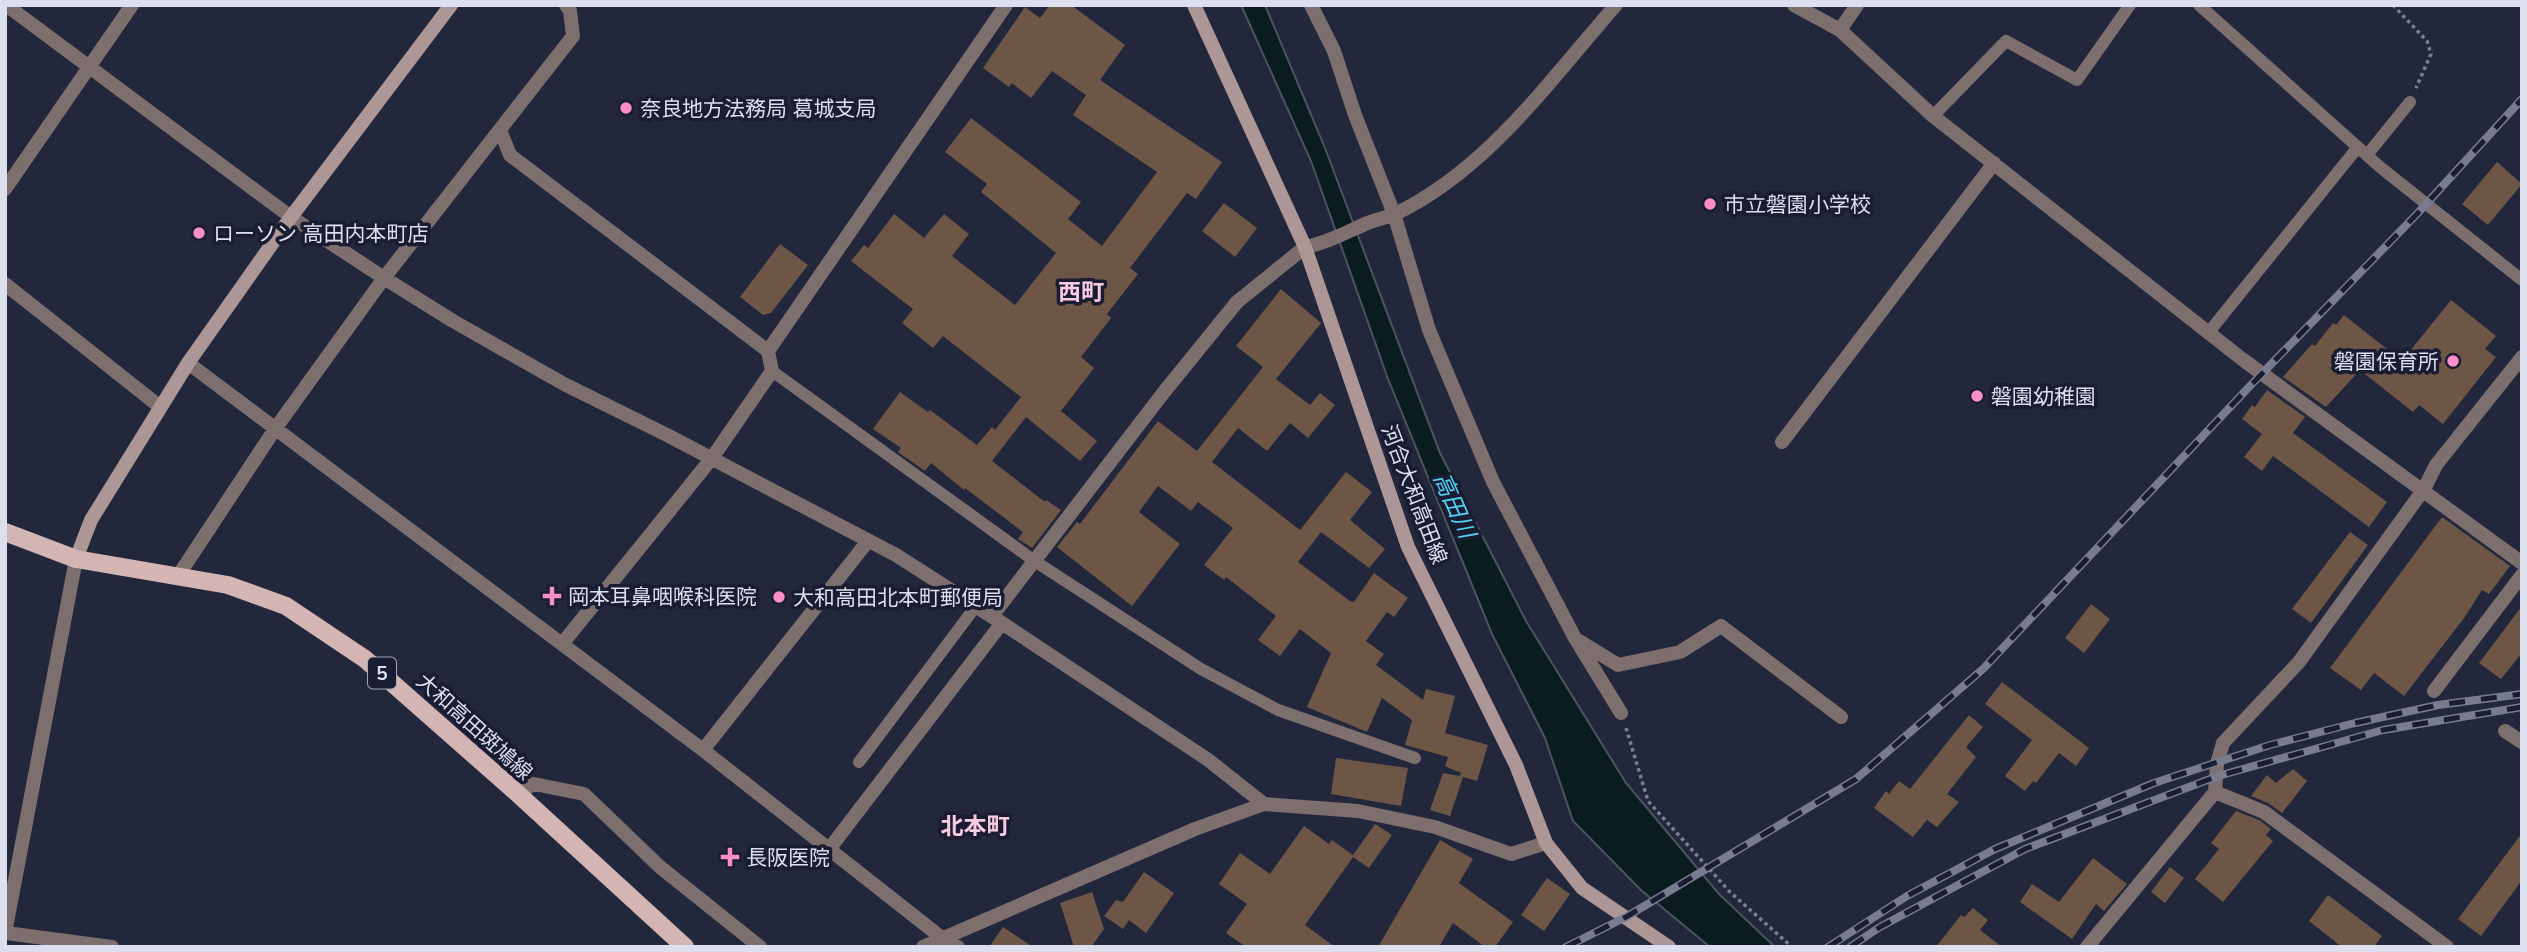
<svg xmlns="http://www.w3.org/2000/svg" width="2527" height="952" font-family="Mulish,'Noto Sans JP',sans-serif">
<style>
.water{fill:#0b1c21;stroke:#4a565e;stroke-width:2}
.building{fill:#6e5646}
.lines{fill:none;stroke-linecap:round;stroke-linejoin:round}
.path{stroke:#7c7f92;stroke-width:3.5;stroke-dasharray:3.5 3.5;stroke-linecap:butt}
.lane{stroke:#7d6f6e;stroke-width:12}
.street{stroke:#7d6f6e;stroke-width:14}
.secondary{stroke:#ad9796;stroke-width:14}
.primary{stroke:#d3b5b4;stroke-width:18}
.rail-casing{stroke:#787c8e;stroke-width:8}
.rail{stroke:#1a1d32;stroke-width:5;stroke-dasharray:16;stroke-linecap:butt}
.poi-dot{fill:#fa8fc8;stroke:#1a1d32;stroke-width:2.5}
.labels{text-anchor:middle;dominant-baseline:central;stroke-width:7;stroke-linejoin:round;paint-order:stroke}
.shield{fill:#1a1d32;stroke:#a2a5b6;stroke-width:2}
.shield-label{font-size:19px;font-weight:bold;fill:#dcdfee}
.poi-label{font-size:21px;fill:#dcdfee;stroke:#1a1d32;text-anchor:start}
.street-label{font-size:21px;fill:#dcdfee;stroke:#1a1d32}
.neighbourhood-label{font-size:23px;font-weight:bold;fill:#f9cbe1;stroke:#1a1d32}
.water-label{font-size:23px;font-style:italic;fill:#51d3f4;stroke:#1a1d32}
</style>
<rect width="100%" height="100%" fill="#23273c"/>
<path class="water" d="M1241,5H1265L1325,148L1440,453L1526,621L1626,783L1719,894L1775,947H1710L1641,890L1573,821L1545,738L1492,634L1388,379L1311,161Z"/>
<path class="building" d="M1050,5H1071L1125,45L1100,80L1222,162L1196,199L1187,193L1130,268L1138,274L1107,314L1111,318L1081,357L1094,368L1061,411L1097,441L1080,461L1026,417L992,461L1045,502L1046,500L1061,510L1032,548L1018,539L1023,532L965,488L964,490L931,463L925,471L898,452L901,448L873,429L900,392L928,412L930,410L977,445L992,427L995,430L1021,397L943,336L933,348L902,323L913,309L851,261L864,245L868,248L894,214L924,238L944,214L969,234L952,256L1015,305L1056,253L981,192L987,184L945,152L971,118L1081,202L1068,219L1102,246L1157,172L1073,115L1086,95L1052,71L1031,98L1012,83L1009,87L983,68L1025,7L1040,18Z
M2497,162L2522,184L2488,225L2462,204Z
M1224,203L1257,228L1235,257L1202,231Z
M780,244L808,265L771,313L763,315L740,297Z
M1281,289L1321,323L1276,379L1310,405L1320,393L1335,405L1308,438L1290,423L1267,451L1238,428L1212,462L1300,530L1346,472L1372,492L1350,520L1385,549L1369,568L1321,532L1298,562L1350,601L1354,602L1374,573L1408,598L1394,617L1387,612L1366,641L1384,654L1376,665L1423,700L1426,689L1455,696L1445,733L1488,745L1477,781L1463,777L1450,816L1430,810L1443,773L1460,776L1461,773L1445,766L1448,757L1405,745L1412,720L1382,698L1367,732L1307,707L1331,653L1300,629L1280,656L1258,640L1276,616L1226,577L1224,580L1204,565L1233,528L1198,502L1191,511L1158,486L1139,512L1180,544L1132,606L1057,547L1077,522L1080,524L1158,421L1197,451L1263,367L1236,346Z
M2451,300L2496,336L2485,349L2496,357L2443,424L2419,405L2413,412L2360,370L2326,407L2283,377L2312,344L2315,346L2333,323L2336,325L2344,315L2402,361Z
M2267,390L2305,417L2293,433L2387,502L2369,527L2273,456L2262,471L2244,457L2262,434L2242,419L2252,405L2255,407Z
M2442,517L2510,566L2489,594L2482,590L2464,618L2404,696L2374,673L2361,690L2330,668Z
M2350,532L2368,545L2311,623L2292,609Z
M2091,604L2110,619L2084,653L2065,638Z
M2522,606V653L2501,679L2479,663Z
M2002,682L2089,748L2076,766L2059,753L2036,783L2033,781L2025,791L2005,776L2032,740L1985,704Z
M1969,715L1983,727L1966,747L1976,757L1947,794L1959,802L1937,827L1927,820L1913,837L1874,808L1886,791L1889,794L1899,781L1910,789Z
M1336,758L1408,768L1401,806L1331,794Z
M2293,769L2307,781L2282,813L2268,803L2251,796L2267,775L2276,783Z
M2236,811L2259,820L2271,829L2266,835L2273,841L2223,902L2195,879L2219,849L2211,843Z
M1375,824L1392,835L1369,868L1353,857L1305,925L1335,947H1246L1226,933L1247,904L1219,884L1240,853L1270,874L1304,826L1329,844L1332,840L1353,855Z
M2522,833V880L2481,936L2458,919Z
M1440,840L1473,859L1459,883L1513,922L1495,947H1485L1453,923L1439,947H1378Z
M2093,858L2127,884L2104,911L2096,904L2072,939L2020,902L2032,884L2059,902Z
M2170,867L2184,878L2165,903L2151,892Z
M1144,872L1174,893L1146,933L1129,920L1123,929L1104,916L1116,900L1123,902Z
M1547,878L1570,894L1544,931L1521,915Z
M1092,892L1104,929L1091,947H1074L1060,903Z
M2328,895L2382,936L2374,947H2342L2309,921Z
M1973,908L1988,920L1980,930L2002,947H1936L1961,915L1964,917Z
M1003,927L1033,947H989Z"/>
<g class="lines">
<path class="path" d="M2393,5L2427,41L2431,54L2416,88
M1626,728L1648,801L1730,892L1792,947"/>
<path class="lane" d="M2199,5L2380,167L2522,280
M1933,116L2006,41L2077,80L2130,5
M2367,155L2410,102
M2209,332L2358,147
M772,371L1036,562L1201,669L1278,710L1415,758
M859,762L976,606"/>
<path class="street" d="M6,5L291,217L384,278L453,321L564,384L667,435L896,555L1002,623L1207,759L1264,804
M1311,5L1334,51L1355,115L1394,214L1429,330L1493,482L1575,638L1621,713
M1794,5L1840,30L1933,116L2242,359L2522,563
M1840,30L1857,5
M500,130L510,155L768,351L772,371L712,458L562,644
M5,189L132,5
M5,284L159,406
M768,351L1006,5
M188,363L703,750L942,938L958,947
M1782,442L1994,163
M178,576L275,429L384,278L573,36L570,11L566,5
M992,616L1164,392L1237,302L1305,247C1326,243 1345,233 1365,224C1374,220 1385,218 1395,214C1487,170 1550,80 1616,5
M1579,641L1618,665L1680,652L1721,626L1841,717
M2434,691L2522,575
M2505,731L2522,742
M703,750L868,541
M2215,792L2217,764L2223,743L2299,662L2424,489L2436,465L2522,357
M517,793L534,784L584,794L660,867L760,947
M830,848L1002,623
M5,933L76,559
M6,933L112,947
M923,947L1195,829L1264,804L1358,811L1435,827L1511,854L1546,843
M2087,947L2215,792L2264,812L2447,947"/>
<path class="secondary" d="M1194,5L1305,247L1408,547L1516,765L1546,843L1582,888L1669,947
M76,559L91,520L188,363L291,217L451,5"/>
<path class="primary" d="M5,532L76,559L228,585L286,606L365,659L517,793L685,947"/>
<defs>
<path id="rail" d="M1566,947L1626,917L1856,779L1983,669L2249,387L2417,214L2522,99
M1828,947L1907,896L1995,849L2154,783L2270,745L2355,723L2438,705L2522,694
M1850,947L1880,927L2025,849L2218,776L2383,730L2522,707"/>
</defs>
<use href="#rail" class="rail-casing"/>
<use href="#rail" class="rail"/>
</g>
<g class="poi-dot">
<circle cx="626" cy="108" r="7"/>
<circle cx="1710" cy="204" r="7"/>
<circle cx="199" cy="233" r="7"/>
<circle cx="2453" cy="361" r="7"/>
<circle cx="1977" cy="396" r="7"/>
<path d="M548.5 585.5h7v7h7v7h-7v7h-7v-7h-7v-7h7z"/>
<circle cx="779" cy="597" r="7"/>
<path d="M726.5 846.5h7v7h7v7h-7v7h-7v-7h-7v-7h7z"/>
</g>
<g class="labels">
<rect class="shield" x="368" y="657.5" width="28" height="31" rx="5"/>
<g class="shield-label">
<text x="382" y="673">5</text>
</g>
<g class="poi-label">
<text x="640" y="108">奈良地方法務局 葛城支局</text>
<text x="1724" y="204">市立磐園小学校</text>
<text x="213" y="233">ローソン 高田内本町店</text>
<text x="2439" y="361" text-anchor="end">磐園保育所</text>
<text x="1991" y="396">磐園幼稚園</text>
<text x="568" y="596">岡本耳鼻咽喉科医院</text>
<text x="793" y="597">大和高田北本町郵便局</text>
<text x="746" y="857">長阪医院</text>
</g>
<g class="street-label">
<text transform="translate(1415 494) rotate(69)">河合大和高田線</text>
<text transform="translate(475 726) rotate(42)">大和高田斑鳩線</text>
</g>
<g class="neighbourhood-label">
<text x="1081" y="291">西町</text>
<text x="975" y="825">北本町</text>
</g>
<g class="water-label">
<text transform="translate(1455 505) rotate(66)">高田川</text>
</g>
</g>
<rect width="2527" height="952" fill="none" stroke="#dcdfee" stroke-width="14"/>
</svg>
